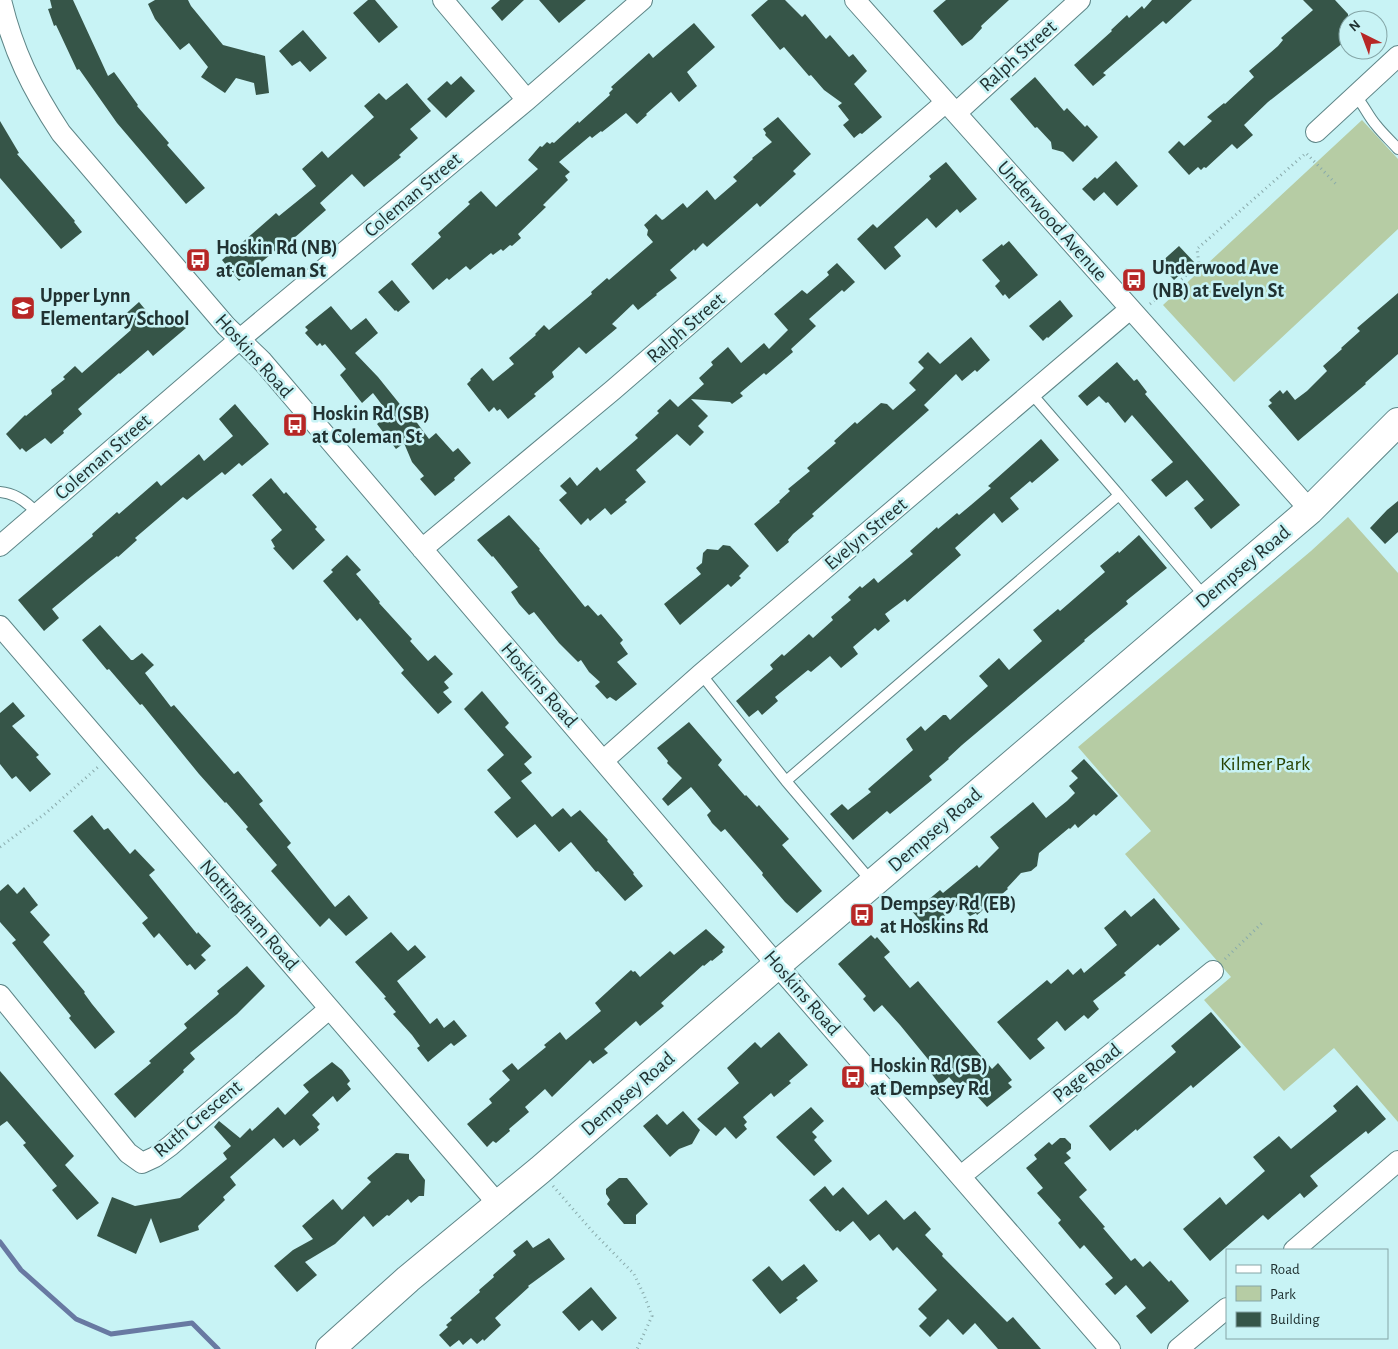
<svg xmlns="http://www.w3.org/2000/svg" width="1398" height="1349" font-family="'Alegreya Sans',sans-serif">
<style>
.green{fill:#b6cca4}
.lines{fill:none;stroke-linecap:round;stroke-linejoin:round}
.stream{stroke:#6879a2;stroke-width:5}
.building{fill:#365548}
.lane-casing{stroke:#5e8587;stroke-width:12}
.street-casing{stroke:#5e8587;stroke-width:22}
.secondary-casing{stroke:#5e8587;stroke-width:30}
.path{stroke:#89aaab;stroke-width:3;stroke-dasharray:1 4;stroke-linecap:butt}
.lane{stroke:#fff;stroke-width:10}
.street{stroke:#fff;stroke-width:20}
.secondary{stroke:#fff;stroke-width:28}
.labels{text-anchor:middle;dominant-baseline:central;stroke-width:5;stroke-linejoin:round;paint-order:stroke}
.street-label{font-size:20px;fill:#213232;stroke:#c8f3f5}
.poi-label{font-size:20px;font-weight:bold;fill:#213232;stroke:#c8f3f5;text-anchor:start}
.park-label{font-size:20px;fill:#274200;stroke:#c8f3f5}
</style>
<rect width="100%" height="100%" fill="#c8f3f5"/>
<path class="green" d="M1362,120L1398,159V229L1234,382L1163,305Z
M1348,517L1398,573V1122L1334,1048L1284,1091L1204,1000L1231,977L1125,854L1151,831L1078,747L1311,551Z"/>
<g class="lines">
<path class="stream" d="M0,1242L21,1270L76,1319L111,1334L192,1323L218,1349"/>
</g>
<path class="building" d="M50,0H73L108,76L114,72L138,105L137,106L169,143L167,145L205,188L186,204L117,123L79,69L77,70L56,25L54,26L48,9L52,8Z
M155,0H188L191,6L223,45L265,56L269,93L256,95L254,83L236,78L225,93L201,77L208,67L189,43L180,50L155,19L148,4Z
M368,0H375L398,27L379,43L353,13Z
M500,0H524L502,21L491,8Z
M539,0H586L559,23Z
M768,0H785L802,17L805,14L826,39L830,35L849,57L853,54L867,71L854,84L882,117L862,134L860,133L854,138L843,125L849,120L838,106L842,103L824,90L811,75L809,76L784,47L780,50L751,15Z
M946,0H1009L981,26L982,28L972,39L962,46L933,11Z
M1152,0H1192L1166,24L1163,21L1103,73L1106,75L1093,86L1074,65L1112,31L1111,30L1127,15L1129,18L1142,6L1144,9Z
M1303,0H1335L1348,14V39L1268,102L1244,125L1253,135L1237,149L1232,144L1206,168L1204,167L1201,170L1198,167L1189,175L1168,152L1179,141L1184,146L1212,121L1207,117L1224,103L1225,104L1254,77L1249,71L1278,46L1283,40L1281,38L1313,10Z
M694,23L715,47L687,72L697,86L679,102L671,92L646,114L647,115L637,124L626,113L602,132L601,131L592,138L590,136L559,162L570,172L565,176L568,180L543,205L546,207L518,234L521,238L512,246L510,245L503,251L501,249L493,255L491,253L470,270L466,266L449,280L447,278L433,290L411,264L441,237L438,233L470,204L468,202L481,191L496,207L538,169L528,160L540,146L542,147L547,142L550,144L552,142L554,143L578,121L579,123L610,95L609,93L613,89L611,87L649,53L653,58Z
M303,30L327,58L310,72L300,61L292,66L279,51Z
M461,76L475,91L446,118L427,99L447,81L451,85Z
M1035,77L1064,111L1067,108L1085,127L1087,125L1098,137L1073,162L1063,152L1052,149L1051,142L1037,127L1035,128L1010,99Z
M407,83L431,111L410,129L418,138L399,155L401,157L364,187L352,174L320,203L326,210L285,246L283,244L239,281L222,260L276,213L279,216L316,186L302,169L322,151L328,158L374,117L364,106L379,93L386,100Z
M778,117L811,154L793,171L796,174L760,207L757,203L707,247L703,243L695,251L694,249L670,270L677,278L656,294L657,295L638,310L633,304L612,324L617,328L586,354L579,347L552,372L554,377L534,394L536,396L508,419L500,409L497,411L494,407L489,412L467,384L471,380L470,379L482,368L493,381L514,364L509,358L536,335L535,334L544,325L549,330L592,294L591,292L607,278L609,280L653,242L647,235L648,230L644,225L656,214L662,220L664,219L683,203L687,208L707,190L715,200L737,181L733,177L753,159L752,158L772,142L765,135L766,133L763,129Z
M0,121L19,153L17,154L75,221L74,222L82,232L61,249L0,178Z
M1116,161L1138,186L1117,206L1104,192L1094,201L1082,189L1095,177L1097,179Z
M946,162L977,199L960,213L957,209L936,228L927,218L894,247L901,256L885,270L857,239L873,224L877,228L931,179L929,176Z
M1009,241L1038,275L1009,299L1005,294L1003,296L995,286L1000,281L982,260L1002,244L1003,246Z
M1179,246L1194,262L1174,280L1159,264Z
M837,263L855,282L844,292L842,290L809,319L816,326L791,349L793,352L766,375L764,373L740,393L743,396L732,404L730,402L691,399L708,416L698,426L704,432L690,446L677,434L636,470L646,482L625,500L627,502L611,515L605,508L590,521L588,518L581,525L559,500L567,493L560,486L570,477L577,486L597,467L600,471L638,438L635,435L659,413L657,411L670,399L678,407L704,384L699,378L713,365L711,362L728,347L741,363L764,343L769,349L788,330L774,314L802,290L807,294L829,275L827,272Z
M392,280L410,302L398,312L396,310L395,311L378,292Z
M1398,293V354L1365,383L1366,384L1298,441L1268,406L1272,403L1269,400L1280,390L1283,394L1287,390L1295,400L1307,391L1327,371L1323,366L1342,349L1341,348L1360,331L1357,328Z
M1060,300L1073,316L1048,338L1047,337L1043,341L1029,326Z
M139,302L159,326L174,315L186,328L153,356L148,350L120,374L119,373L78,409L82,414L63,431L64,433L51,444L45,438L26,452L22,448L20,450L6,434L25,415L26,416L52,394L51,390L65,379L63,377L75,366L82,373L131,330L121,318Z
M331,306L351,330L366,318L378,333L355,353L378,377L407,413L409,412L429,439L436,433L453,452L458,448L471,463L454,478L455,480L435,496L420,479L424,476L412,462L404,443L396,449L377,424L389,414L373,393L362,403L340,375L346,369L325,344L322,346L320,343L317,346L305,333L308,330L305,327Z
M971,337L990,360L977,372L975,370L962,381L956,374L924,405L929,410L812,514L814,516L793,534L788,540L789,542L777,552L754,524L780,502L779,501L790,491L788,489L810,471L807,468L836,443L834,441L855,422L857,424L881,403L887,404L893,410L916,390L909,383L924,368L918,362L928,352L940,364Z
M1117,362L1134,381L1137,379L1147,392L1145,394L1240,505L1211,529L1194,508L1204,500L1187,480L1166,497L1151,480L1173,462L1132,415L1125,423L1108,402L1106,403L1099,396L1087,406L1078,396Z
M235,404L269,444L242,466L239,463L225,475L222,472L187,500L183,497L135,538L137,540L118,557L117,556L88,579L52,609L59,618L44,631L18,600L93,536L92,534L117,512L119,514L157,481L161,486L199,454L204,461L233,436L219,419Z
M1041,439L1059,460L1032,483L1030,481L1010,498L1019,509L1002,523L994,513L955,548L961,555L907,602L905,599L885,614L890,621L878,631L875,628L853,647L858,654L841,668L830,656L811,672L808,670L775,697L778,701L762,715L758,710L749,717L736,701L773,669L770,665L782,654L784,656L809,634L813,638L833,620L831,617L851,600L848,597L860,586L862,588L874,578L878,583L913,554L910,551L937,527L938,529L957,513L959,515L971,505L991,488L988,486Z
M271,478L284,494L286,492L317,527L315,529L325,540L293,570L273,548L275,547L271,540L282,530L252,495Z
M1398,501V532L1385,544L1370,528L1387,510Z
M509,515L540,549L539,550L585,607L588,605L598,616L601,614L623,640L620,643L628,654L617,662L637,684L616,701L610,697L607,699L595,686L600,682L589,672L581,660L578,662L559,643L534,612L529,615L519,604L511,592L518,587L493,556L492,557L477,540Z
M1139,535L1167,568L1126,601L1128,604L1084,640L1085,641L962,745L948,758L949,759L929,776L932,780L890,814L887,811L853,840L830,814L842,804L848,810L871,792L868,789L913,750L906,739L921,726L925,731L943,715H946L950,720L988,686L979,676L999,658L1009,670L1042,641L1033,630L1058,609L1060,611L1105,572L1100,566L1118,551L1119,553Z
M723,545L730,546L749,566L739,576L741,578L731,587L728,584L680,625L664,604L701,574L696,568L702,563L703,553L707,549L718,550Z
M347,555L361,570L356,574L380,602L379,603L412,639L410,641L428,661L435,655L453,674L444,682L449,688L443,692L452,702L438,714L401,673L404,670L360,618L357,621L323,581L333,572L331,570Z
M100,625L131,660H133L142,653L154,665L145,673L171,707L174,705L234,774L238,771L263,801L259,804L291,843L287,847L335,907L349,895L368,918L346,936L329,918L320,927L271,871L277,865L246,829L248,827L226,802L225,803L199,774L142,704L140,705L109,669L107,670L82,640Z
M482,691L509,723L505,727L532,757L524,764L532,773L521,781L552,817L563,808L571,817L580,810L608,840L607,841L634,873L633,874L643,886L625,901L598,871L596,872L571,842L559,852L535,824L517,838L494,812L511,798L487,770L504,755L464,709Z
M13,702L25,716L12,726L39,755L36,757L51,774L30,792L16,776L12,779L0,764V713Z
M689,722L722,760L718,765L745,796L746,795L757,807L759,805L789,839L782,845L822,891L797,913L785,902L762,875L763,873L725,829L721,832L712,823L707,815L711,811L691,787L668,806L662,799L682,778L667,763L668,761L657,748Z
M1084,759L1118,796L1096,816L1094,814L1078,828L1075,824L1070,829L1069,828L1039,853L1037,866L1031,871L1021,873L1007,888L1008,889L977,915L976,913L970,916L959,904L928,930L911,910L926,898L928,900L940,890L943,893L977,865L979,868L999,848L990,837L1033,802L1046,818L1067,801L1075,793L1069,786L1078,778L1071,771Z
M92,815L104,830L108,828L130,854L135,849L155,870L149,875L197,934L198,932L211,946L201,955L206,960L195,970L190,964L187,966L159,933L154,938L142,923L148,918L73,831Z
M8,884L17,894L24,887L38,905L30,912L50,935L43,942L85,992L84,993L92,1004L115,1032L95,1049L69,1018L71,1016L12,943L16,940L0,922V891Z
M1154,898L1180,929L1160,946L1158,944L1124,973L1126,975L1093,1001L1099,1009L1088,1019L1084,1015L1065,1031L1057,1021L1037,1039L1045,1048L1030,1060L997,1022L1047,980L1051,984L1068,969L1073,975L1081,968L1084,973L1117,945L1104,928L1125,910L1131,917Z
M706,929L725,947L722,950L723,952L712,961L711,960L704,966L703,965L661,1003L664,1006L640,1026L636,1021L604,1049L608,1053L593,1064L590,1060L552,1097L545,1089L525,1107L529,1112L509,1129L510,1131L496,1143L493,1141L487,1147L467,1124L492,1103L489,1099L510,1080L502,1071L512,1063L518,1070L546,1047L544,1045L560,1032L566,1040L601,1011L595,1003L631,970L633,972L635,971L640,977L670,951L674,955Z
M391,932L408,951L415,945L426,957L397,981L430,1024L437,1018L444,1028L454,1020L467,1036L454,1046L451,1043L428,1062L417,1048L420,1046L412,1035L393,1014L396,1012L384,998L386,997L355,962Z
M871,935L875,939L877,937L890,952L884,957L910,988L918,981L992,1069L998,1063L1012,1080L1008,1083L1012,1087L987,1107L963,1081L957,1086L949,1077L940,1085L931,1073L936,1069L900,1025L882,1005L874,1012L863,999L866,996L838,964Z
M247,966L265,986L237,1014L190,1053L195,1059L183,1070L184,1072L135,1118L114,1094L151,1063L149,1061L187,1028L184,1024L219,994L217,991Z
M1211,1012L1241,1047L1193,1088L1191,1085L1137,1131L1136,1129L1110,1151L1089,1126L1176,1052L1171,1046Z
M779,1032L808,1065L789,1081L791,1083L774,1097L771,1093L743,1117L747,1122L744,1125L747,1129L736,1139L725,1127L716,1136L697,1119L739,1083L727,1068L755,1042L761,1048Z
M332,1062L342,1070L350,1081L347,1084L351,1089L337,1102L333,1096L312,1115L320,1124L317,1127L319,1130L300,1146L294,1139L283,1148L274,1138L230,1177L236,1185L223,1197L225,1200L198,1226L199,1230L160,1243L151,1218L136,1254L97,1236L112,1197L135,1206L180,1198L227,1159L223,1153L231,1146L214,1127L219,1121L240,1138L250,1128L252,1131L278,1107L285,1115L309,1092L303,1085Z
M0,1071L74,1156L65,1165L99,1203L77,1220L52,1190L57,1186L23,1145L26,1143L7,1121L0,1126Z
M1357,1085L1386,1119L1368,1134L1366,1131L1310,1176L1318,1186L1304,1198L1300,1193L1268,1220L1263,1215L1210,1261L1183,1229L1220,1197L1226,1205L1265,1171L1253,1157L1279,1136L1291,1149L1337,1111L1333,1106Z
M811,1107L824,1121L812,1132L817,1137L814,1140L832,1161L814,1176L776,1137Z
M683,1111L700,1130L692,1144L679,1149L670,1157L643,1126L657,1114L667,1125Z
M1060,1138H1065L1071,1144V1149L1066,1153L1071,1158L1064,1163L1087,1190L1079,1197L1105,1227L1103,1228L1131,1261L1135,1258L1143,1267L1150,1261L1169,1282L1171,1280L1189,1301L1151,1334L1136,1316L1146,1308L1126,1285L1115,1295L1105,1284L1113,1278L1084,1245L1080,1249L1058,1223L1061,1220L1037,1193L1043,1188L1026,1168L1037,1159L1034,1155L1049,1142L1052,1145Z
M396,1153L409,1154V1159L425,1180L424,1196H419L411,1203L408,1199L389,1216L387,1215L373,1227L364,1216L335,1244L305,1262L317,1275L297,1292L274,1266L293,1250L313,1239L302,1226L333,1199L342,1210L371,1182L367,1178Z
M619,1178H627L648,1204L636,1215V1224H624L607,1204L610,1200L606,1194V1189Z
M825,1186L833,1196L843,1187L868,1215L886,1200L904,1220L915,1211L931,1229L925,1235L943,1254L942,1256L1007,1322L1013,1317L1041,1349H998L975,1323L963,1335L948,1319L930,1337L919,1326L927,1318L918,1309L937,1290L897,1247L893,1251L879,1234L870,1241L853,1221L840,1232L838,1230L836,1231L809,1200Z
M549,1238L565,1259L528,1286L529,1287L495,1318L501,1325L484,1341L483,1339L477,1344L471,1338L463,1345L459,1340L450,1347L439,1335L448,1327L446,1325L452,1320L450,1318L480,1292L479,1290L494,1277L493,1275L516,1255L513,1251L527,1240L533,1248Z
M804,1264L818,1281L796,1298L798,1300L780,1314L752,1280L769,1266L782,1281Z
M591,1287L617,1318L602,1331L592,1320L579,1331L562,1312Z"/>
<g class="lines">
<defs>
<path id="lane" d="M1355,95C1364,105 1368,116 1376,125C1383,134 1391,141 1398,149
M1031,393L1119,495
M0,492C15,493 27,502 37,513
M701,674L786,781
M872,882L786,781L1119,495L1206,598"/>
<path id="street" d="M1,0C13,51 32,89 61,133L226,326L262,361L777,965L1110,1349
M443,0L527,100
M855,0L1310,510
M956,113L1080,0
M1316,132L1398,56
M0,546L240,339L527,100L642,0
M422,549L613,390L946,102
M0,626L498,1204
M604,760L701,674L1130,309
M0,995L115,1137L128,1153L142,1163L155,1157L170,1146L329,1009
M961,1176L1213,971
M1294,1250L1398,1161
M1178,1349L1227,1308"/>
<path id="secondary" d="M330,1349L408,1279L540,1170L777,965L1310,510L1398,422"/>
</defs>
<use href="#lane" class="lane-casing"/>
<use href="#street" class="street-casing"/>
<use href="#secondary" class="secondary-casing"/>
<path class="path" d="M1150,304L1174,286L1199,264L1197,249L1306,153L1336,184
M0,847L46,813L98,767
M1225,959L1264,921
M553,1186L592,1231L634,1274L644,1295L652,1316L637,1349"/>
<use href="#lane" class="lane"/>
<use href="#street" class="street"/>
<use href="#secondary" class="secondary"/>
</g>
<defs>
<symbol id="bus-square" viewBox="-11 -11 22 22"><rect x="-9" y="-9" width="18" height="18" rx="4" fill="#b72726" stroke="#c8f3f5"/><path d="M-5-6H5V4H4V6H2V4H-2V6H-4V4H-5ZM-3.5-4V0h7V-4ZM-3.5 1.2v1.5H-2V1.2ZM2 1.2v1.5H3.5V1.2Z" fill="#fff"/></symbol>
<symbol id="school-square" viewBox="-11 -11 22 22"><rect x="-9" y="-9" width="18" height="18" rx="4" fill="#b72726" stroke="#c8f3f5"/><path d="M0-5L7-2L0 1L-7-2ZM-4 1L0 2.5L4 1V4Q0 6-4 4Z" fill="#fff"/></symbol>
</defs>
<g fill-rule="evenodd">
<use href="#bus-square" x="184" y="246" width="28" height="28"/>
<use href="#bus-square" x="1120" y="266" width="28" height="28"/>
<use href="#school-square" x="9" y="294" width="28" height="28"/>
<use href="#bus-square" x="281" y="411" width="28" height="28"/>
<use href="#bus-square" x="848" y="901" width="28" height="28"/>
<use href="#bus-square" x="839" y="1063" width="28" height="28"/>
</g>
<g class="labels">
<g class="street-label">
<text transform="translate(1018 56) rotate(-42)">Ralph Street</text>
<text transform="translate(413 195) rotate(-40)">Coleman Street</text>
<text transform="translate(1052 221) rotate(48)">Underwood Avenue</text>
<text transform="translate(686 328) rotate(-41)">Ralph Street</text>
<text transform="translate(254 356) rotate(48)">Hoskins Road</text>
<text transform="translate(103 457) rotate(-41)">Coleman Street</text>
<text transform="translate(866 534) rotate(-40)">Evelyn Street</text>
<text transform="translate(1243 567) rotate(-40)">Dempsey Road</text>
<text transform="translate(539 685) rotate(49)">Hoskins Road</text>
<text transform="translate(935 830) rotate(-41)">Dempsey Road</text>
<text transform="translate(249 915) rotate(49)">Nottingham Road</text>
<text transform="translate(802 993) rotate(49)">Hoskins Road</text>
<text transform="translate(1087 1073) rotate(-39)">Page Road</text>
<text transform="translate(628 1094) rotate(-41)">Dempsey Road</text>
<text transform="translate(198 1119) rotate(-40)">Ruth Crescent</text>
</g>
<g class="poi-label">
<text x="216" y="248">Hoskin Rd (NB)<tspan x="216" dy="23">at Coleman St</tspan></text>
<text x="1152" y="268">Underwood Ave<tspan x="1152" dy="23">(NB) at Evelyn St</tspan></text>
<text x="40" y="296">Upper Lynn<tspan x="40" dy="23">Elementary School</tspan></text>
<text x="312" y="414">Hoskin Rd (SB)<tspan x="312" dy="23">at Coleman St</tspan></text>
<text x="880" y="904">Dempsey Rd (EB)<tspan x="880" dy="23">at Hoskins Rd</tspan></text>
<text x="870" y="1066">Hoskin Rd (SB)<tspan x="870" dy="23">at Dempsey Rd</tspan></text>
</g>
<g class="park-label">
<text x="1265" y="764">Kilmer Park</text>
</g>
</g>
<rect x="1226" y="1249" width="162" height="90" fill="#c8f3f5" stroke="#85a6a7"/>
<rect x="1236" y="1265" width="25" height="8" fill="#ffffff" stroke="#85a6a7"/>
<text x="1270" y="1274" font-size="15" fill="#213232">Road</text>
<rect x="1236" y="1286" width="25" height="15" fill="#b6cca4" stroke="#85a6a7"/>
<text x="1270" y="1299" font-size="15" fill="#213232">Park</text>
<rect x="1236" y="1312" width="25" height="15" fill="#365548" stroke="#85a6a7"/>
<text x="1270" y="1324" font-size="15" fill="#213232">Building</text>
<g transform="translate(1363 35) rotate(318)"><circle r="24" fill="#c8f3f5" stroke="#85a6a7"/>
<path d="M0-4L9 19L0 12L-9 19Z" fill="#b72726"/>
<text y="-8" font-size="14" font-weight="bold" text-anchor="middle" fill="#213232">N</text>
</g>
</svg>
